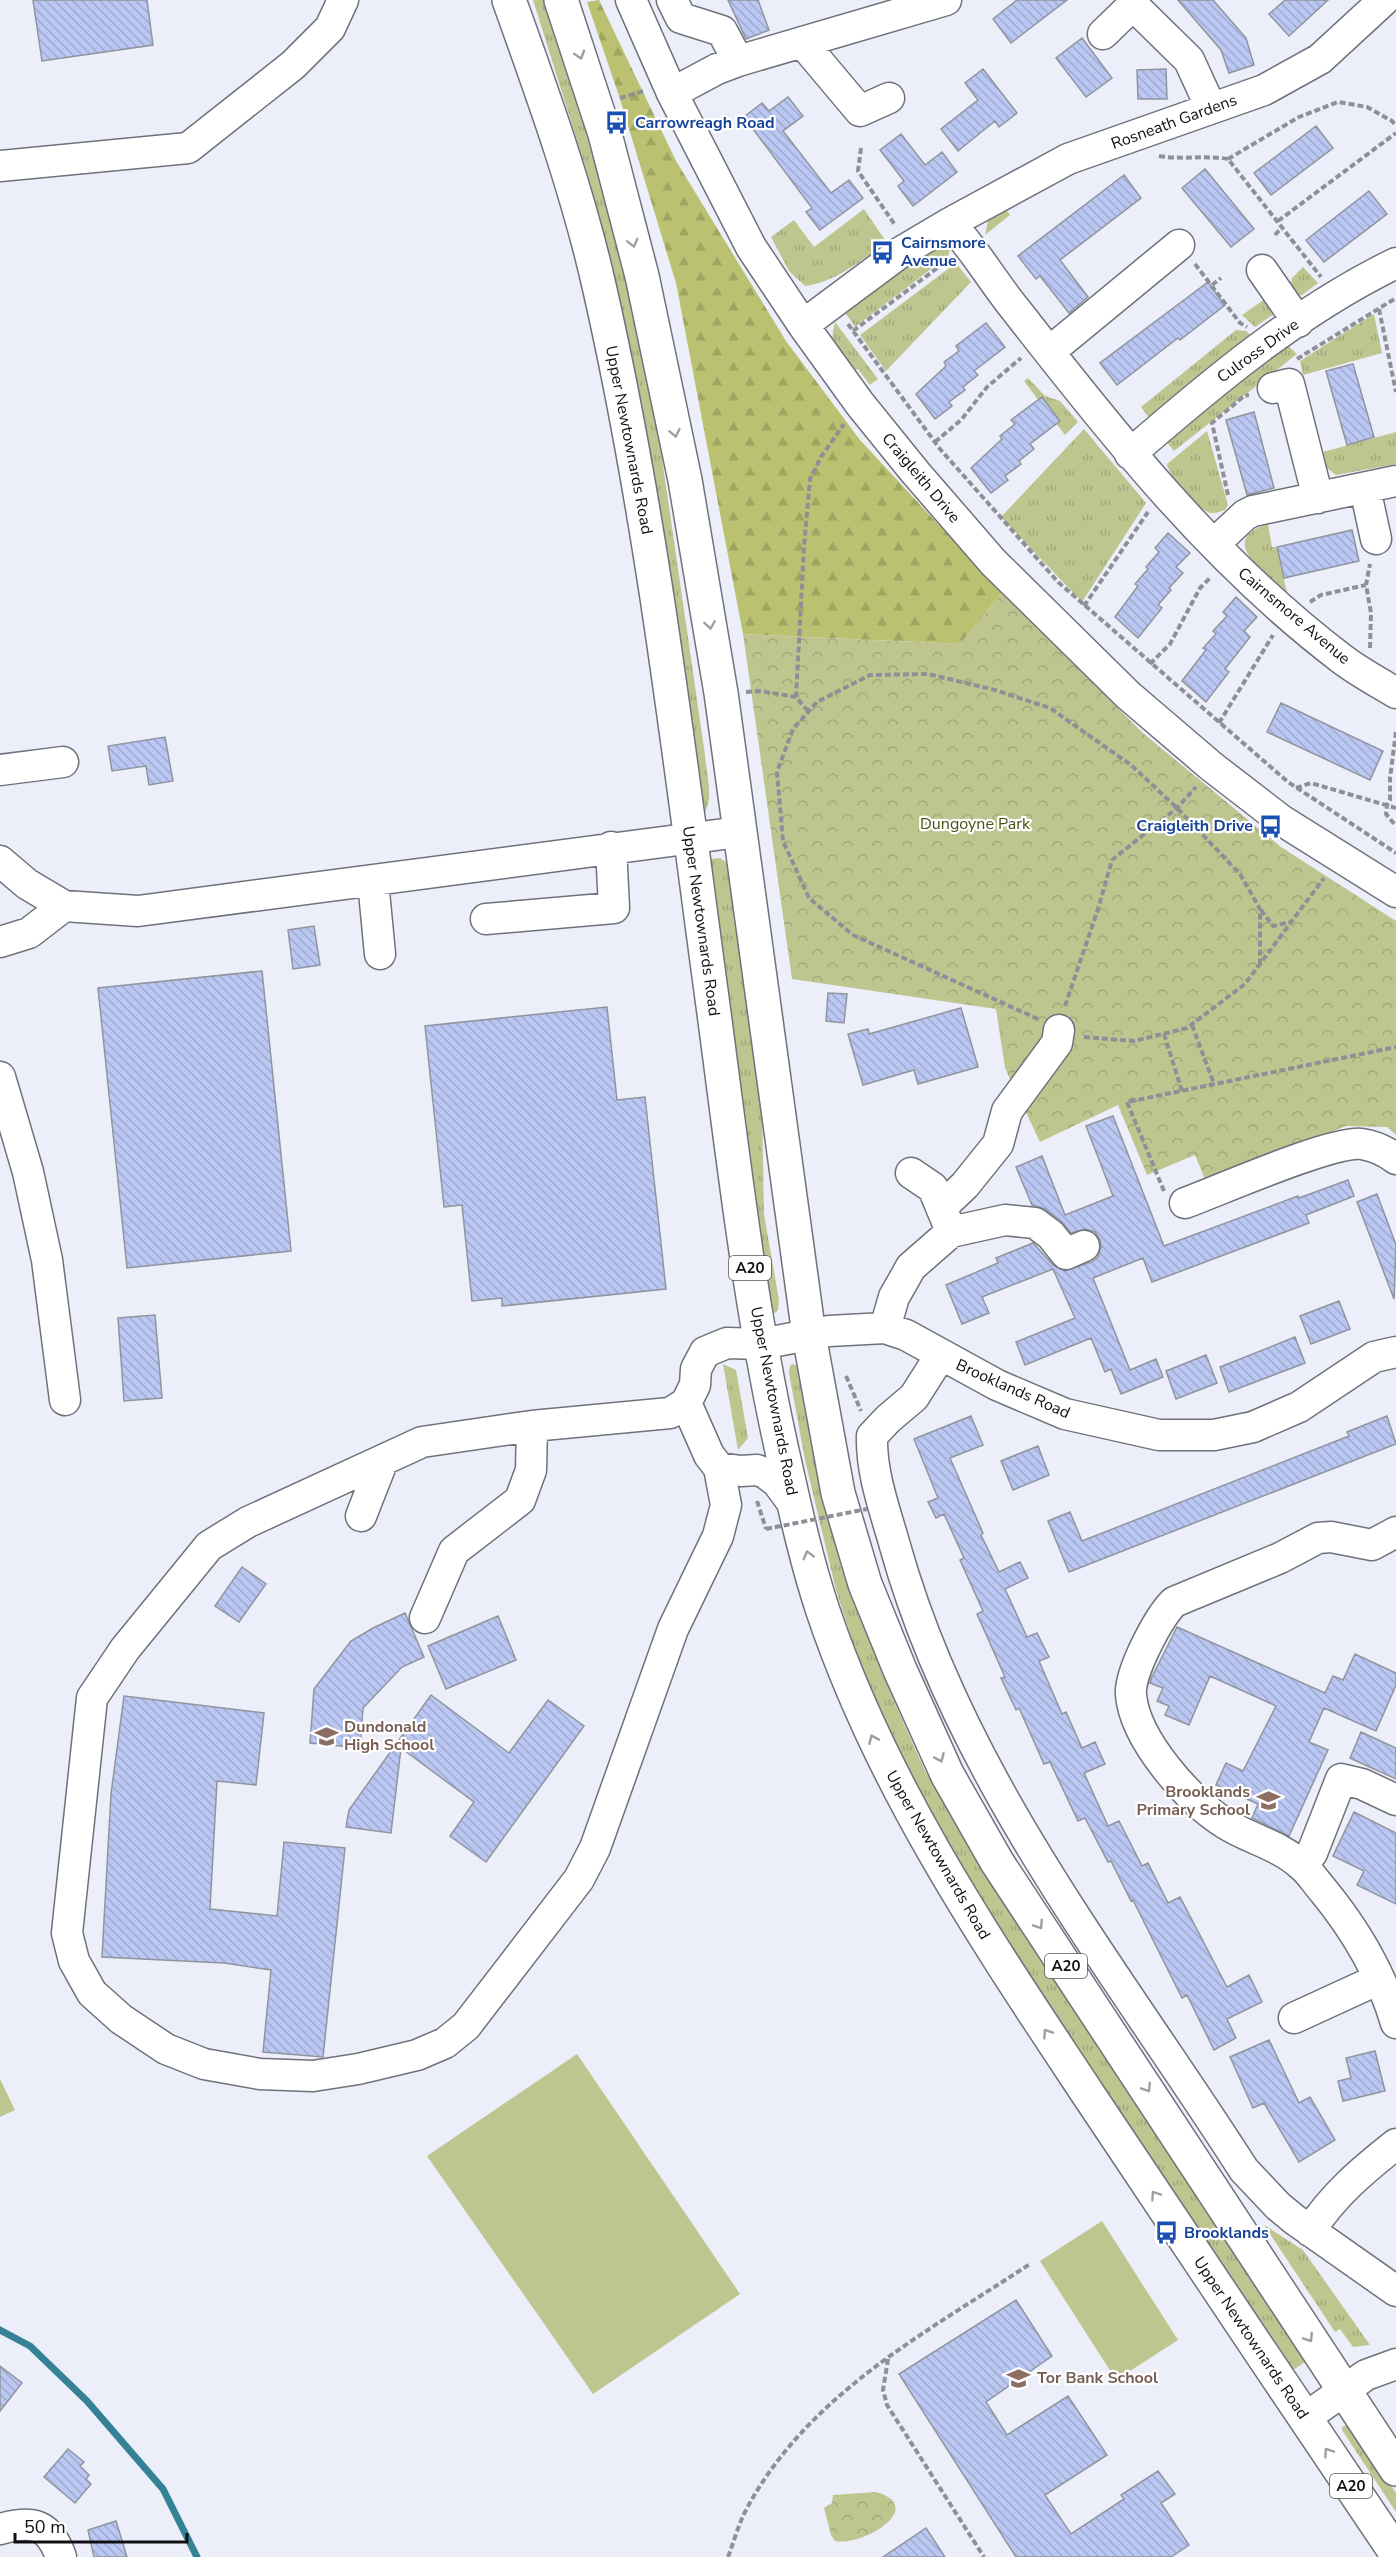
<svg xmlns="http://www.w3.org/2000/svg" width="1396" height="2557" font-family="'Nunito Sans',sans-serif">
<style>
.grass{fill:url(#grass-tufts)}
.forest{fill:url(#forest-firs)}
.park{fill:url(#park-crowns)}
.garden{fill:#bec58f}
.lines{fill:none;stroke-linecap:round;stroke-linejoin:round}
.stream{stroke:#358296;stroke-width:7}
.building{fill:url(#building-back-hatch);stroke:#91949d;stroke-width:1.5}
.minor-casing{stroke:#6f727b;stroke-width:33}
.highway-casing{stroke:#6f727b;stroke-width:36}
.path{stroke:#8e9097;stroke-width:4;stroke-dasharray:6 3;stroke-linecap:butt}
.minor{stroke:#fff;stroke-width:30}
.highway{stroke:#fff;stroke-width:33}
.path-bridge{stroke:#8e9097;stroke-width:4;stroke-dasharray:6 3;stroke-linecap:butt}
.oneway{stroke:#9f9fa0}
.labels{text-anchor:middle;dominant-baseline:central;stroke-width:4.5;stroke-linejoin:round;paint-order:stroke}
.shield{fill:#fff;stroke:#565759;stroke-width:1.5}
.shield-label{font-size:15px;font-weight:bold;fill:#0e0f12}
.street-label{font-size:16px;fill:#0e0f12;stroke:#fff}
.transit-label{font-size:16px;font-weight:bold;fill:#164399;stroke:#fff;text-anchor:start}
.park-label{font-size:16px;fill:#4a4e11;stroke:#fff}
.education-label{font-size:16px;font-weight:bold;fill:#785e54;stroke:#fff;text-anchor:start}
</style>
<defs>
<pattern id="grass-tufts" width="24" height="20" patternUnits="userSpaceOnUse" patternTransform="scale(1.5)"><rect width="24" height="20" fill="#bec58f"/><path d="M3 7l-1-3M5 7V3M7 7l1-3M15 17l-1-3M17 17v-4M19 17l1-3" fill="none" stroke="#a2a87a"/></pattern>
<pattern id="forest-firs" width="22" height="20" patternUnits="userSpaceOnUse" patternTransform="scale(1.5)"><rect width="22" height="20" fill="#bac271"/><path d="M5 1l3.5 6h-7zM16 11l3.5 6h-7z" fill="#9fa661"/></pattern>
<pattern id="park-crowns" width="20" height="18" patternUnits="userSpaceOnUse" patternTransform="scale(1.5)"><rect width="20" height="18" fill="#bec58f"/><path d="M2 6a3 3 0 1 1 6 0M12 15a3 3 0 1 1 6 0" fill="none" stroke="#a2a87a"/></pattern>
<pattern id="building-back-hatch" width="6" height="6" patternUnits="userSpaceOnUse" patternTransform="scale(1.5)"><rect width="6" height="6" fill="#b9c7f2"/><path d="M-1 5l2 2M0 0l6 6M5-1l2 2" fill="none" stroke="#9eaace"/></pattern>
</defs>
<rect width="100%" height="100%" fill="#eceffa"/>
<path class="grass" d="M533,0H546L599,175L635,310L653,396L705,755C706,771 714,798 705,812L698,807L600,225L587,172Z
M1003,205L1010,215L985,235L989,215Z
M864,209L887,243C860,260 837,282 805,286L789,271L771,237L794,220L814,247Z
M935,248L950,250L948,256L855,327L844,311L922,251Z
M956,263L971,282L886,371L860,335Z
M1303,267L1318,283L1302,295H1296L1290,287L1292,278Z
M1265,299L1274,314L1255,327L1242,315Z
M1374,314L1382,353L1303,375L1300,361Z
M835,322L878,379L870,385L858,369L851,371C836,352 828,348 835,322Z
M1236,330L1246,331L1253,337L1150,419L1141,407Z
M1284,342L1297,354L1174,451L1166,441Z
M1028,378L1045,396L1060,401L1078,422L1065,435L1024,381Z
M1084,429L1146,503L1082,602L1001,517Z
M1207,431L1228,505L1225,510C1221,511 1215,514 1211,513C1198,511 1169,477 1167,464Z
M1396,432V464L1336,475L1327,468L1323,452Z
M1268,524L1272,547H1276L1287,592C1266,573 1215,540 1268,524Z
M720,858L726,862L729,871L762,1107L764,1214L779,1300L778,1310L775,1313L768,1309L707,865L712,859Z
M723,1364L736,1370L748,1438L738,1450Z
M792,1364L799,1366L857,1605L893,1699L925,1771L1025,1937L1308,2360L1290,2372L942,1842L865,1680L836,1590L805,1460L789,1373L790,1366Z
M1264,2225L1303,2250L1370,2345L1353,2347L1340,2329L1335,2332Z
M1350,2424L1396,2493V2512L1342,2430V2427Z"/>
<path class="forest" d="M599,0L676,161L786,341L860,440L1002,593L960,644L743,634L676,283L619,96L587,2Z"/>
<path class="park" d="M1002,593L1144,734L1281,847L1396,921V1135L1387,1127L1346,1126L1206,1182L1195,1155L1147,1175L1118,1105L1040,1142L1005,1068L996,1009L792,979L743,634L960,644Z
M876,2492C928,2507 863,2547 835,2541L831,2535L824,2508L832,2503L833,2495Z"/>
<path class="garden" d="M577,2054L740,2294L593,2394L427,2156Z
M0,2079L15,2110L0,2117Z
M1102,2221L1178,2340L1116,2380L1040,2261Z"/>
<g class="lines">
<path class="stream" d="M0,2330L30,2346L87,2401L163,2489L197,2557"/>
</g>
<path class="building" d="M33,0H147L153,45L42,61Z
M728,0H758L769,30L746,39Z
M1017,0H1067L1011,43L993,19Z
M1178,0H1213L1246,38L1254,65L1229,73L1221,50Z
M1285,0H1328L1289,36L1269,14Z
M1082,38L1112,78L1086,97L1056,58Z
M983,69L1017,113L999,127L995,121L958,151L941,129L978,100L965,83Z
M1166,69L1167,99H1138L1137,70Z
M788,97L803,116L783,131L831,193L849,180L863,198L820,230L806,212L812,208L744,117L762,103L769,111Z
M1316,126L1333,148L1271,195L1254,173Z
M901,134L925,165L942,152L957,172L913,206L898,186L904,181L880,150Z
M1205,169L1254,229L1231,247L1182,188Z
M1124,175L1141,198L1060,260L1088,297L1069,313L1040,276L1036,279L1018,256Z
M1369,191L1387,214L1324,262L1306,240Z
M1208,282L1225,305L1180,340L1178,338L1117,385L1100,363Z
M986,323L1005,347L974,371L978,375L963,387L965,390L949,402L952,406L935,419L916,394L946,366L944,362L959,351L956,346Z
M1353,364L1374,437L1347,445L1326,371Z
M1042,397L1060,421L1030,444L1034,449L1019,461L1021,464L1005,476L1008,480L991,493L971,468L1002,439L1000,436L1015,424L1011,420Z
M1254,412L1274,488L1247,495L1226,420Z
M1352,530L1359,561L1284,578L1277,547Z
M1168,533L1190,553L1176,567L1183,573L1169,588L1171,590L1158,605L1162,608L1138,638L1115,617L1138,586L1135,584L1148,569L1146,567L1159,552L1155,548Z
M1236,597L1257,617L1244,631L1250,637L1225,669L1229,672L1206,702L1182,681L1206,650L1203,648L1216,634L1213,631L1227,616L1223,612Z
M1281,703L1383,751L1370,780L1267,732Z
M165,737L173,781L149,785L146,766L112,771L108,746Z
M314,926L320,965L293,969L288,930Z
M262,971L291,1251L127,1268L98,988Z
M828,993L847,994L844,1023L826,1021Z
M607,1007L617,1100L645,1097L666,1289L502,1306V1298L472,1301L462,1205L444,1207L425,1026Z
M961,1008L978,1067L918,1084L914,1070L863,1085L848,1034L868,1029L869,1034Z
M1113,1116L1164,1246L1298,1196L1299,1198L1348,1180L1354,1196L1306,1215L1309,1223L1152,1282L1143,1258L1093,1278L1130,1370L1156,1359L1163,1377L1121,1394L1111,1369L1105,1372L1091,1338L1025,1365L1016,1342L1075,1318L1053,1269L982,1297L989,1313L962,1324L946,1285L998,1263L996,1258L1033,1243L1053,1265L1065,1271L1091,1262L1098,1257L1101,1247L1100,1240L1095,1232L1085,1229L1071,1233L1061,1221L1045,1209L1032,1205L1016,1167L1042,1156L1065,1215L1113,1196L1086,1126Z
M1377,1194L1396,1245L1394,1299L1357,1202Z
M1339,1301L1350,1329L1311,1344L1300,1316Z
M155,1315L162,1398L124,1401L118,1318Z
M1295,1337L1305,1363L1229,1392L1220,1367Z
M1206,1355L1217,1383L1176,1399L1166,1371Z
M971,1416L983,1445L950,1458L983,1533L981,1535L999,1572L1020,1562L1028,1578L1005,1589L1027,1637L1037,1633L1049,1657L1039,1661L1062,1714L1066,1712L1082,1748L1095,1742L1105,1764L1084,1773L1108,1826L1119,1821L1142,1866L1148,1863L1168,1903L1180,1897L1227,1987L1249,1975L1262,2002L1227,2019L1236,2038L1214,2050L1187,1995L1182,1998L1133,1900L1131,1901L1111,1861L1108,1862L1085,1818L1078,1821L1050,1762L1044,1764L1019,1708L1016,1710L1001,1678L1005,1677L977,1614L983,1611L960,1560L964,1558L944,1514L936,1518L928,1502L938,1498L914,1439Z
M1387,1416L1396,1444L1069,1572L1048,1521L1070,1512L1082,1541L1349,1436L1347,1432Z
M1038,1446L1049,1475L1013,1490L1001,1461Z
M242,1567L266,1584L239,1622L215,1606Z
M405,1613L424,1657L402,1667L363,1708L360,1748L310,1743L314,1689L351,1641L373,1628Z
M498,1616L516,1660L446,1689L428,1646Z
M1177,1627L1325,1693L1333,1676L1343,1680L1355,1654L1396,1673V1685L1376,1731L1324,1708L1309,1742L1328,1750L1289,1836L1252,1818L1258,1804L1216,1785L1226,1763L1243,1771L1276,1706L1210,1676L1189,1725L1165,1715L1169,1706L1157,1701L1163,1688L1150,1683L1151,1679Z
M431,1695L509,1753L548,1700L584,1726L486,1862L450,1836L474,1802L401,1748L391,1833L346,1827L349,1810Z
M124,1696L264,1713L256,1785L217,1781L210,1909L277,1916L284,1842L345,1848L323,2057L263,2052L271,1970L224,1963L102,1957L111,1794Z
M1361,1732L1396,1748V1779L1350,1758Z
M1354,1812L1396,1833V1904L1357,1885L1364,1871L1333,1856Z
M1269,2040L1299,2103L1310,2097L1335,2140L1299,2162L1264,2103L1253,2108L1230,2057Z
M1375,2051L1385,2091L1343,2101L1338,2081L1351,2078L1346,2058Z
M1016,2300L1052,2356L986,2402L1007,2435L1068,2396L1107,2455L1045,2495L1071,2534L1124,2499L1121,2495L1158,2471L1175,2494L1161,2503L1189,2545L1171,2557H1016L899,2374Z
M0,2366L22,2383L0,2411Z
M68,2449L84,2462L80,2466L89,2475L86,2479L91,2484L75,2503L44,2477Z
M116,2521L127,2557H94L88,2530Z
M926,2528L945,2557H883Z"/>
<g class="lines">
<defs>
<path id="minor" d="M631,0L672,93L751,247L803,325L860,404L915,472L993,562L1128,695L1211,766L1281,820L1396,892
M672,0L681,18L722,31L738,61
M1103,34L1133,5L1189,60L1211,108
M802,42L860,111L889,98
M672,93L717,69L738,61L946,0
M0,166L188,148L293,65L330,28L343,0
M950,223L1068,159L1264,90L1320,59L1384,0
M1262,270L1298,322
M803,325L901,252L950,223C975,250 993,282 1016,310C1114,436 1214,562 1342,659C1359,672 1378,682 1396,693
M1049,352L1179,245
M1273,388L1289,384L1318,498
M1130,454C1212,383 1297,311 1396,263
M1365,488L1376,539
M1214,544L1245,515L1253,511L1396,481
M0,770L63,762
M0,861L27,884L64,906
M373,881L380,954
M486,919L614,908L611,847
M0,942L29,933L64,906L138,911L739,832
M0,1077L28,1172L47,1260L65,1400
M911,1173L933,1188L948,1224
M1185,1203C1218,1191 1333,1140 1362,1144C1374,1146 1387,1152 1396,1159
M942,1207L965,1185L998,1144L1007,1111L1057,1043L1059,1030
M885,1328L894,1297L911,1267L951,1232L1005,1220L1035,1223L1051,1235L1066,1254L1084,1246
M940,1356L914,1397L888,1419L872,1436C871,1474 885,1510 895,1546C960,1779 1116,1970 1244,2170L1278,2206L1295,2220L1396,2291
M686,1403L709,1455L719,1468L726,1505L718,1536L673,1629L595,1848L579,1879L466,2026L445,2043L417,2055L358,2069L313,2076L260,2074L204,2064L166,2049L121,2019L92,1993L74,1961L67,1933L92,1698L125,1649L209,1546L248,1522L422,1442L532,1426L670,1413L686,1403L695,1385L696,1369L705,1352L727,1343L761,1344L829,1331L885,1328L906,1335L997,1385L1065,1414L1159,1435H1214L1253,1427L1299,1407L1374,1357L1396,1352
M719,1468L741,1471L757,1470L765,1473L777,1482L794,1505
M361,1516L383,1460
M1396,1532L1372,1545L1331,1537L1318,1538L1280,1558L1174,1602C1158,1618 1129,1673 1131,1695C1135,1740 1189,1801 1226,1824C1250,1839 1279,1845 1301,1865C1309,1871 1315,1881 1322,1889C1355,1929 1381,1972 1396,2023
M425,1618L454,1551L520,1500L531,1470L532,1426
M1302,1865L1312,1853L1341,1779L1362,1784L1396,1800
M1294,2018L1379,1979
M1310,2231C1333,2195 1363,2170 1396,2144
M1305,2418L1366,2375L1396,2364
M0,2529C32,2520 49,2523 61,2557"/>
<path id="highway" d="M509,0C543,95 578,191 600,290C654,528 681,772 714,1013C734,1164 751,1316 785,1464C796,1513 807,1563 823,1611C882,1787 986,1940 1088,2094C1190,2248 1293,2400 1396,2553
M561,0L605,134L642,276L685,480L721,693L809,1335L838,1493L865,1584L900,1670L947,1774L997,1862L1396,2469"/>
</defs>
<use href="#minor" class="minor-casing"/>
<use href="#highway" class="highway-casing"/>
<path class="path" d="M620,98L644,91
M861,148L858,171L895,225
M1159,156C1182,160 1205,155 1228,159L1321,277
M1228,159L1299,117L1338,102L1367,107L1392,121L1396,126
M1278,221L1396,133
M1275,235L1282,227
M1195,264L1240,323L1247,327
M1212,285L1221,278
M1379,309L1396,392
M848,324L940,449L1058,582L1288,782L1396,853
M853,331L948,260
M1297,359L1396,298
M935,442L961,420L987,387L1021,358
M1228,495L1212,423L1244,396L1249,395
M1310,602L1321,595L1366,585
M1084,606L1148,512
M1370,648L1371,613L1366,585L1370,564
M1150,664L1170,644L1200,588L1211,577
M746,692L760,691L796,697
M808,711L796,697L804,547L810,479L821,457L844,424
M1219,723L1273,635
M1396,732L1390,778V800L1387,805L1386,814L1396,826
M1296,788L1311,783L1396,808
M1261,910L1273,926L1290,922
M1065,1006L1098,909L1112,860L1177,808L1196,787
M1038,1019L853,935L809,898L783,841L777,772L793,729L817,702L870,675L928,674L995,690L1050,708L1131,765L1177,808L1240,874L1260,909V965
M1192,1025L1214,1084
M1164,1034L1182,1091
M1084,1037L1134,1041L1187,1028L1245,984L1324,878
M1164,1191L1127,1102L1396,1047
M846,1376L861,1411
M757,1501L766,1529
M888,2359L883,2390L887,2405L984,2557
M728,2557C734,2542 738,2525 746,2510C807,2395 925,2333 1030,2264"/>
<use href="#minor" class="minor"/>
<use href="#highway" class="highway"/>
<path class="path-bridge" d="M766,1529L867,1509"/>
</g>
<defs><path id="oneway-chevron" d="M-2-3.5L2.5 0L-2 3.5" fill="none" stroke-width="1.6" stroke-linecap="round" stroke-linejoin="round" transform="scale(1.5)"/></defs>
<g class="oneway">
<use href="#oneway-chevron" transform="translate(580 55) rotate(72)"/>
<use href="#oneway-chevron" transform="translate(633 243) rotate(76)"/>
<use href="#oneway-chevron" transform="translate(675 433) rotate(78)"/>
<use href="#oneway-chevron" transform="translate(710 625) rotate(81)"/>
<use href="#oneway-chevron" transform="translate(808 1555) rotate(-105)"/>
<use href="#oneway-chevron" transform="translate(873 1739) rotate(-114)"/>
<use href="#oneway-chevron" transform="translate(940 1758) rotate(66)"/>
<use href="#oneway-chevron" transform="translate(1039 1925) rotate(57)"/>
<use href="#oneway-chevron" transform="translate(1047 2033) rotate(-124)"/>
<use href="#oneway-chevron" transform="translate(1147 2088) rotate(57)"/>
<use href="#oneway-chevron" transform="translate(1155 2195) rotate(-124)"/>
<use href="#oneway-chevron" transform="translate(1309 2338) rotate(57)"/>
<use href="#oneway-chevron" transform="translate(1328 2452) rotate(-124)"/>
</g>
<defs>
<symbol id="bus-bare" viewBox="-9 -9 18 18"><path d="M-5-6H5V4H4V6H2V4H-2V6H-4V4H-5ZM-3.5-4V0h7V-4ZM-3.5 1.2v1.5H-2V1.2ZM2 1.2v1.5H3.5V1.2Z" fill="#1a4fb4" stroke="#fff" stroke-width="2.5" paint-order="stroke"/></symbol>
<symbol id="school-bare" viewBox="-9 -9 18 18"><path d="M0-5L7-2L0 1L-7-2ZM-4 1L0 2.5L4 1V4Q0 6-4 4Z" fill="#8d6e63" stroke="#fff" stroke-width="2.5" paint-order="stroke"/></symbol>
</defs>
<g fill-rule="evenodd">
<use href="#bus-bare" x="600" y="106" width="33" height="33"/>
<use href="#bus-bare" x="866" y="236" width="33" height="33"/>
<use href="#bus-bare" x="1254" y="810" width="33" height="33"/>
<use href="#school-bare" x="310" y="1720" width="33" height="33"/>
<use href="#school-bare" x="1252" y="1784" width="33" height="33"/>
<use href="#bus-bare" x="1150" y="2216" width="33" height="33"/>
<use href="#school-bare" x="1002" y="2362" width="33" height="33"/>
</g>
<g class="labels">
<g class="shield">
<rect x="729" y="1256" width="42" height="24" rx="4.5"/>
<rect x="1045" y="1954" width="42" height="24" rx="4.5"/>
<rect x="1330" y="2474" width="42" height="24" rx="4.5"/>
</g>
<g class="shield-label">
<text x="750" y="1268">A20</text>
<text x="1066" y="1966">A20</text>
<text x="1351" y="2486">A20</text>
</g>
<g class="street-label">
<text transform="translate(1174 122) rotate(-20)">Rosneath Gardens</text>
<text transform="translate(1258 351) rotate(-36)">Culross Drive</text>
<text transform="translate(629 440) rotate(79)">Upper Newtownards Road</text>
<text transform="translate(921 478) rotate(50)">Craigleith Drive</text>
<text transform="translate(1294 616) rotate(40)">Cairnsmore Avenue</text>
<text transform="translate(701 921) rotate(82)">Upper Newtownards Road</text>
<text transform="translate(1013 1389) rotate(24)">Brooklands Road</text>
<text transform="translate(774 1401) rotate(79)">Upper Newtownards Road</text>
<text transform="translate(938 1855) rotate(60)">Upper Newtownards Road</text>
<text transform="translate(1251 2338) rotate(56)">Upper Newtownards Road</text>
</g>
<g class="transit-label">
<text x="635" y="123">Carrowreagh Road</text>
<text x="901" y="243">Cairnsmore<tspan x="901" dy="18">Avenue</tspan></text>
<text x="1253" y="826" text-anchor="end">Craigleith Drive</text>
<text x="1184" y="2233">Brooklands</text>
</g>
<g class="park-label">
<text x="975" y="824">Dungoyne Park</text>
</g>
<g class="education-label">
<text x="344" y="1727">Dundonald<tspan x="344" dy="18">High School</tspan></text>
<text x="1250" y="1792" text-anchor="end">Brooklands<tspan x="1250" dy="18">Primary School</tspan></text>
<text x="1037" y="2378">Tor Bank School</text>
</g>
</g>
<path d="M15 2533v9h172v-9" fill="none" stroke="#0e0f12" stroke-width="3"/>
<text x="24" y="2533" font-size="18" fill="#0e0f12" stroke="#ffffff" stroke-width="4.5" paint-order="stroke">50 m</text>
</svg>
